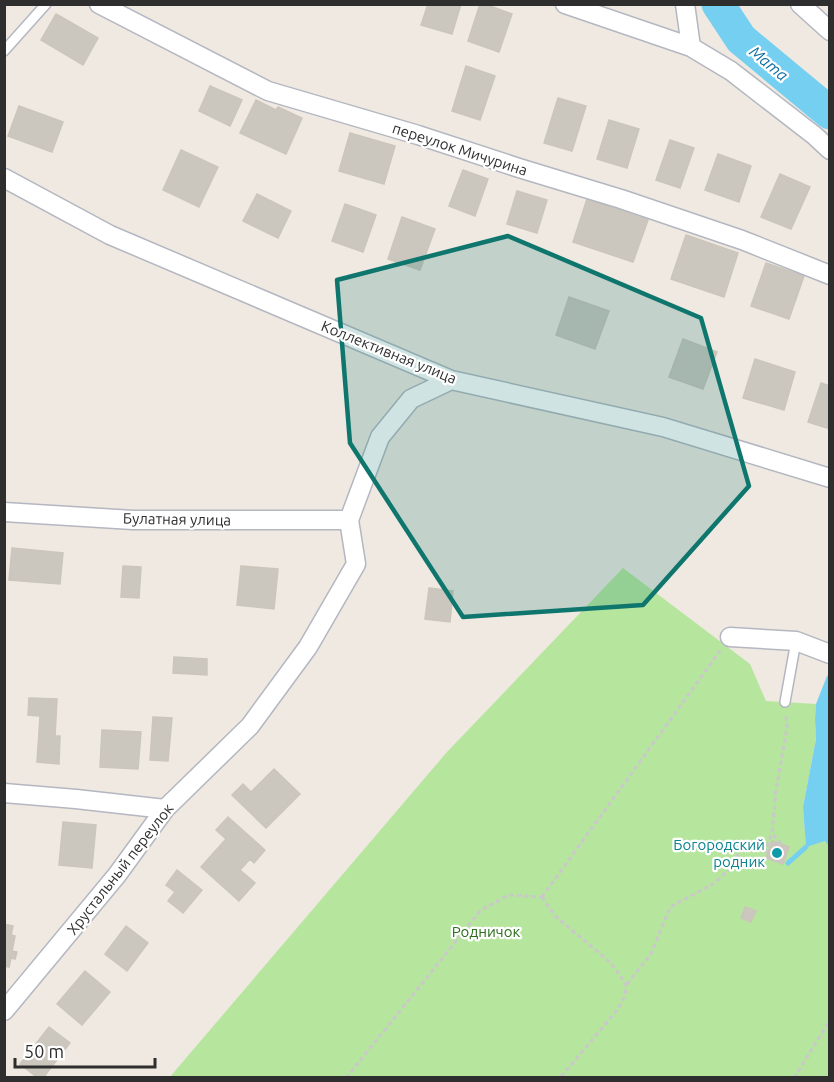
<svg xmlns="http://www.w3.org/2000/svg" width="834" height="1082" font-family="Ubuntu,sans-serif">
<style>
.green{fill:#b6e59e}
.water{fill:#75cff0}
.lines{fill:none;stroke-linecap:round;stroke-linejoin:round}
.stream{stroke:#75cff0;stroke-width:5}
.river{stroke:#75cff0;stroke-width:33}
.building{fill:#cbc7bf;stroke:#cbc5ba;stroke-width:1.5}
.lane-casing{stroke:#b4b7c1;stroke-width:12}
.street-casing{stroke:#b4b7c1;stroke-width:21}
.path{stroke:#c9c9c9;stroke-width:3;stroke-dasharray:4.5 3;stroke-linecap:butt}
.lane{stroke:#fff;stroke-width:9}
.street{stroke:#fff;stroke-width:18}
.marked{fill:#0f766e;fill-opacity:0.2;stroke:#0f766e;stroke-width:4.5;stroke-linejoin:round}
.culture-dot{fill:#0f9aa8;stroke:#fff;stroke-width:2}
.labels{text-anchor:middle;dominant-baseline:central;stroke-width:4.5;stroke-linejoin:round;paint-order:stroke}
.street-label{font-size:15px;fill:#2e2e2e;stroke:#fff}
.culture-label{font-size:15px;fill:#0d838f;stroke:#fff;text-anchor:end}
.park-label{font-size:15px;fill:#2c6e1b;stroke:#fff}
.water-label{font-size:16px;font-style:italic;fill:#0d6fa3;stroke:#fff}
</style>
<rect width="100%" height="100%" fill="#efe9e1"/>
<path class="green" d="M623,568L750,664L766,701L816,704L815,719L816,739L803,807L806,846L825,841L829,847V1077L169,1078L447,752Z"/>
<path class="water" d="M829,675V847L825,841L806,847L803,807L816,739L815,719L816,704L827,676Z"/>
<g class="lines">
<path class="stream" d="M788,863L806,847"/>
<path class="river" d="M718,4L741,39L830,113"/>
</g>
<path class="building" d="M428,4H461L452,34L421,25Z
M480,4H485L512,14L499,52L468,41Z
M56,14L98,38L83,65L41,40Z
M466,66L495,76L480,120L452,111Z
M210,86L242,100L230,126L199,111Z
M558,98L586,106L572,151L544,143Z
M256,100L276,110L278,107L302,118L286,154L240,133Z
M19,106L63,122L52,152L8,136Z
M609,120L639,129L627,168L597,159Z
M350,133L395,146L384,184L339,171Z
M670,140L694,148L680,188L656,180Z
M181,150L218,167L199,207L163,190Z
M718,154L751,166L739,202L705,190Z
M463,170L488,179L475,216L449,206Z
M780,174L810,187L791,229L761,217Z
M517,191L547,200L537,233L507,224Z
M257,194L291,211L278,238L243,221Z
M587,199L648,220L633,262L573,242Z
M345,204L376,215L363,252L332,241Z
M402,217L435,229L420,270L388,259Z
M686,235L738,253L724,297L671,279Z
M766,263L804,276L789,319L751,306Z
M569,297L609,311L595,349L556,335Z
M683,339L717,352L703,389L669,377Z
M755,359L795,372L784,410L743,398Z
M821,383L830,386V429L808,422Z
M12,548L63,553L60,584L9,580Z
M123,566L141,567L139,598L121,597Z
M241,566L278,569L274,609L237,605Z
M429,588L453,591L450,622L425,619Z
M174,657L207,659V675L173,673Z
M29,698L57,699L55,736H60L59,764L37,762L40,716L28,715Z
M153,717L172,718L168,761L150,760Z
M102,730L141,732L138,769L100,767Z
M274,769L300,794L266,828L232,795L243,784L251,792Z
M228,817L265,850L254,863L250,859L240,870L255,883L239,901L201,867L226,839L216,830Z
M63,822L96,825L92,868L59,865Z
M772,841L789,847L783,864L766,858Z
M177,870L202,890L183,913L168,901L175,892L166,885Z
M745,907L756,911L751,922L741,918Z
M4,924L13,926L11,935L15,936L12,951L17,952L15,959L11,958L9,967L4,966Z
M126,926L148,943L127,971L105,954Z
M85,971L110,992L82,1025L57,1004Z
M49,1027L70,1043L43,1078H38L20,1064Z"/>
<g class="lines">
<defs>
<path id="lane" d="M4,51L46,4
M785,702L796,641"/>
<path id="street" d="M99,4L268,91L418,135L519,168L621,199L742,240L830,275
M565,4L691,47L731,71L815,136L830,150
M685,4L691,47
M800,4L830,31
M4,178L110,235L451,380L663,427L830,478
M4,512L133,520H349
M730,637L796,641L830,654
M4,793L76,799L165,809
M4,1011L117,875L165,809L250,726L308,647L356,564L349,520L380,437L411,399L451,380"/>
</defs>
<use href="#lane" class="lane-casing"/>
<use href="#street" class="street-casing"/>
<path class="path" d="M776,858L781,844L772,833L776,790L787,728L786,716
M542,897L720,651
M542,897L555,916L611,963L626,984L625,996L618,1009L560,1078
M627,984L651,954L670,907L715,883L731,867L744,844L765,852L772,833
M346,1078L481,910L509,895L542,897
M794,1078L830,1020"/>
<use href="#lane" class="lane"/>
<use href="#street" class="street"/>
</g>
<path class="marked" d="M508,236L701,318L749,486L643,605L463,617L350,443L337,280Z"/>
<circle class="culture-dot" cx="777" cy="853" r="6"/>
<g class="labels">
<g class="street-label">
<text transform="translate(460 149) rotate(18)">переулок Мичурина</text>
<text transform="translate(389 352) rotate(22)">Коллективная улица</text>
<text transform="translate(177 519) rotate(1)">Булатная улица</text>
<text transform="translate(120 869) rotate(-52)">Хрустальный переулок</text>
</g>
<g class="culture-label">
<text x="765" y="844">Богородский<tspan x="765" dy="17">родник</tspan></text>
</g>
<g class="park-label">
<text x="486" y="931">Родничок</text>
</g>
<g class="water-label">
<text transform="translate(769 63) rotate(40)">Мата</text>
</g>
</g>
<rect width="834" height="1082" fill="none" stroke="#2e2e2e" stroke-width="12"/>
<path d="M15 1058v9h140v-9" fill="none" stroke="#2e2e2e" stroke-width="3"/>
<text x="24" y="1058" font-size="18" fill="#2e2e2e" stroke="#ffffff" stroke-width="4.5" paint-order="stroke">50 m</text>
</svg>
